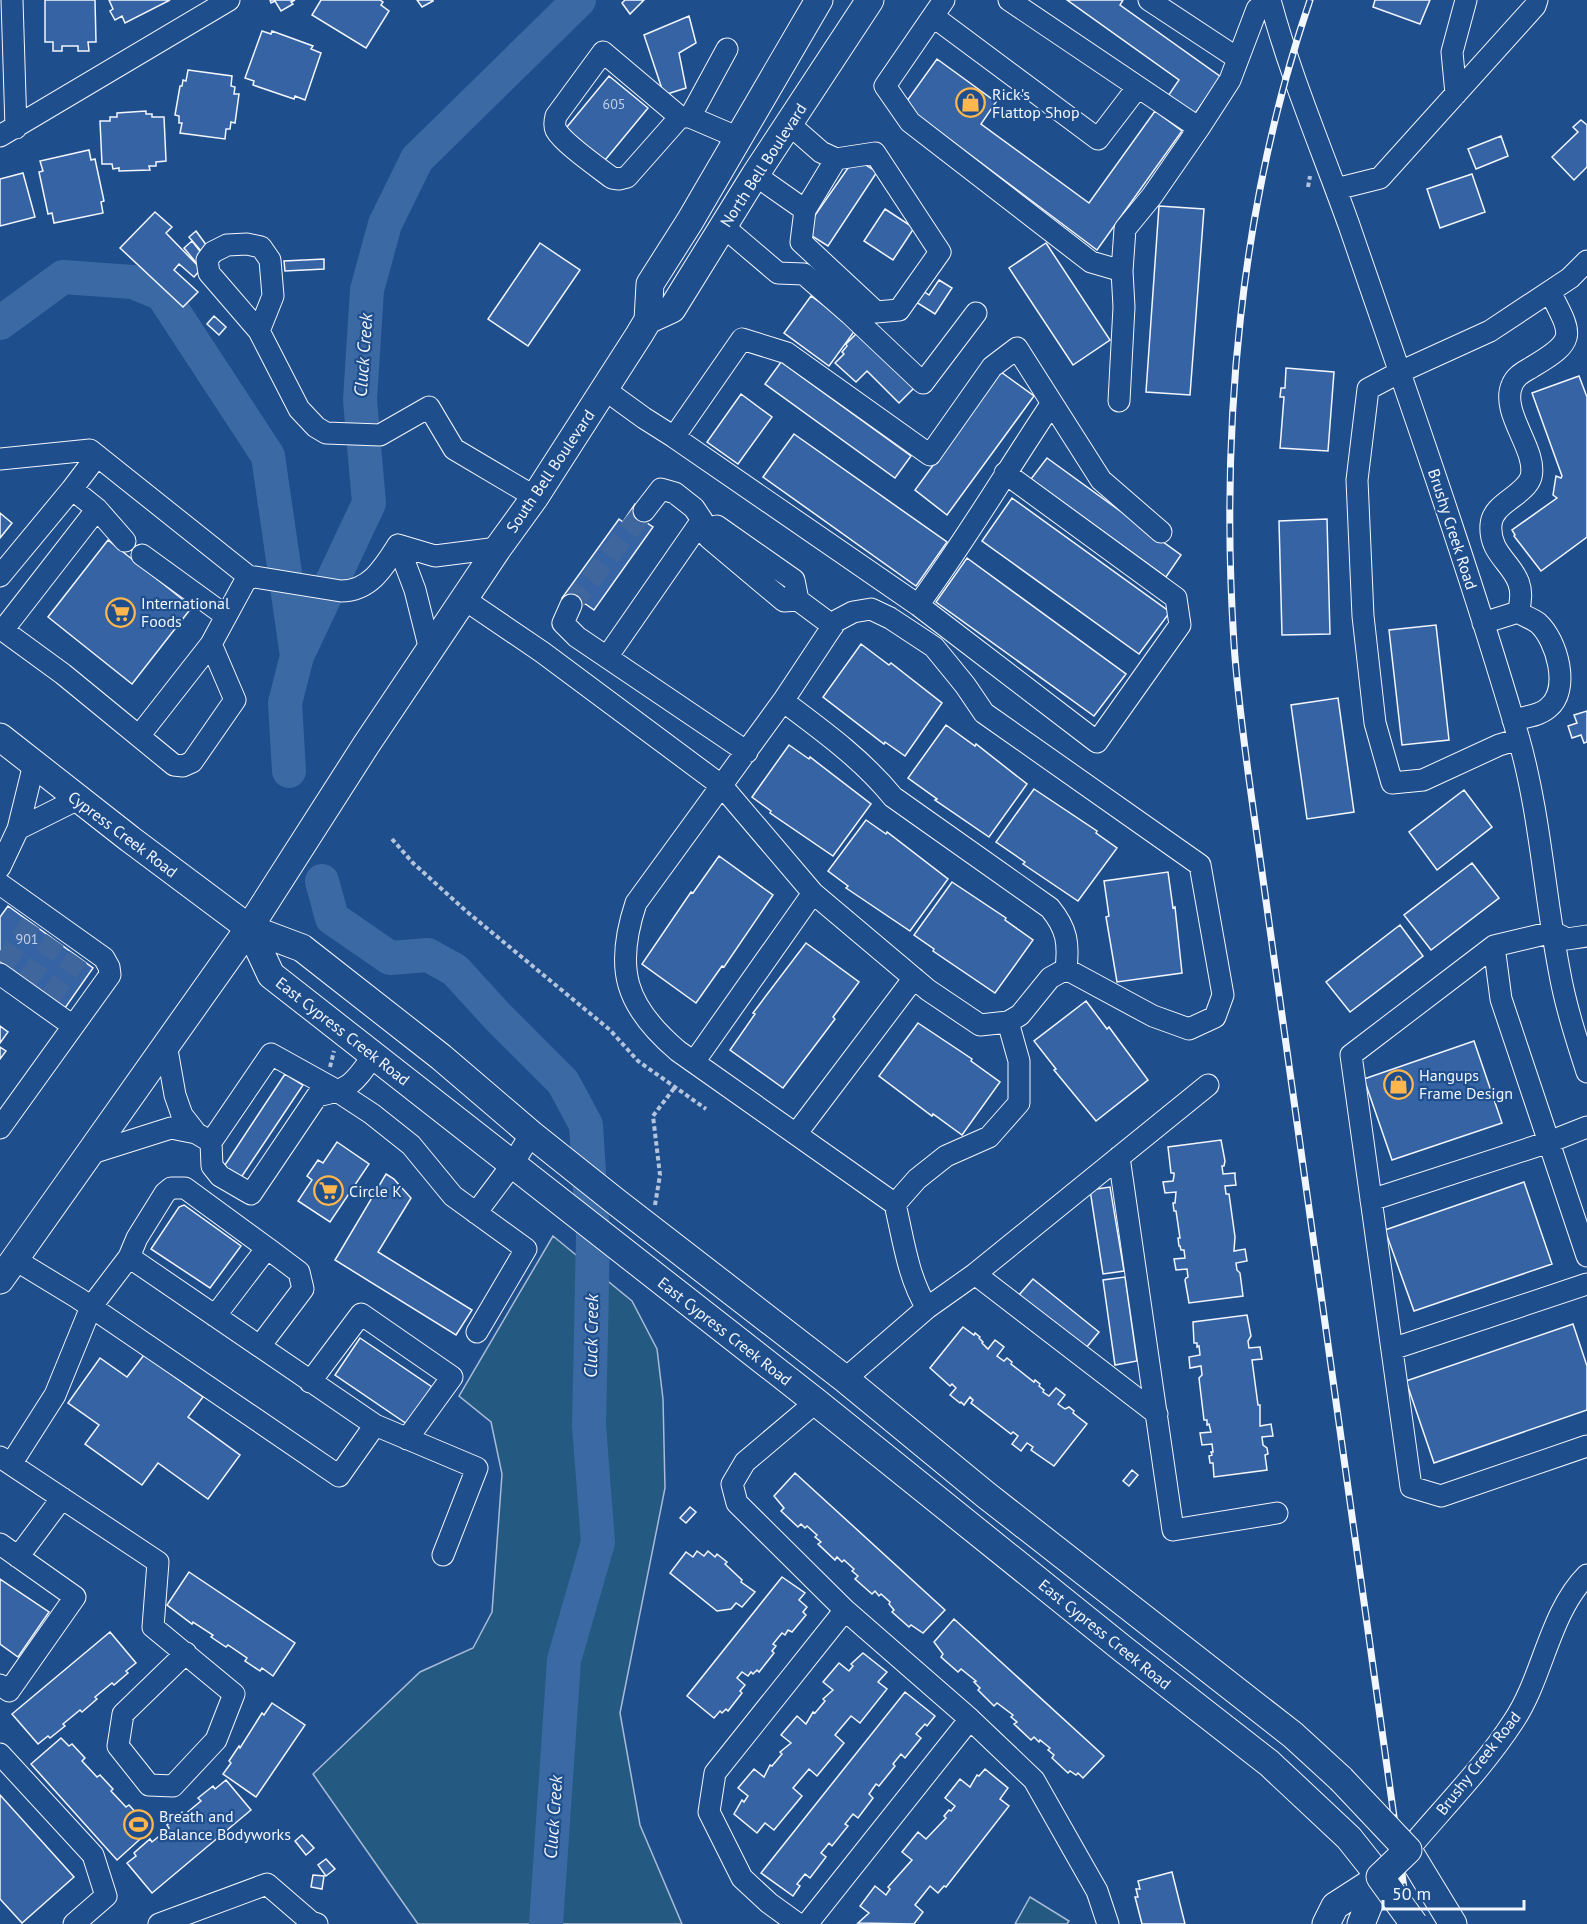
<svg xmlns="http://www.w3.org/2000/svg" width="1587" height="1924" font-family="'PT Sans',sans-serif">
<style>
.green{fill:#245a82;stroke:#a8bbd7;stroke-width:1.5}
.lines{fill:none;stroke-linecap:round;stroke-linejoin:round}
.river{stroke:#3b69a3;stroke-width:34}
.building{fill:#3563a3;stroke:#f2f6ff;stroke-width:1.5}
.minor-tunnel{stroke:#3f679d;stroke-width:21;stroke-dasharray:21 10;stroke-linecap:butt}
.minor-casing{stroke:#f2f6ff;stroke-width:23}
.major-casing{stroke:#f2f6ff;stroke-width:29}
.path{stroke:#b3c4dc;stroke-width:4;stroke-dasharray:4.5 3;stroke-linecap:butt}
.minor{stroke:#1f4e8c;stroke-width:21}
.major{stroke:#1f4e8c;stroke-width:27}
.rail-casing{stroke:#f2f6ff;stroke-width:7}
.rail{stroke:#1f4e8c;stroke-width:4.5;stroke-dasharray:14;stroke-linecap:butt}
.major-bridge-casing{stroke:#f2f6ff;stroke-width:29;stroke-linecap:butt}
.major-bridge{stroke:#1f4e8c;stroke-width:27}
.labels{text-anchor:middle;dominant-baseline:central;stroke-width:4.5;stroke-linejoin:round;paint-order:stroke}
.number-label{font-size:14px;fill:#c3d1e8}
.poi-label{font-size:16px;fill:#f2f6ff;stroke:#1f4e8c;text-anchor:start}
.street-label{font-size:16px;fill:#f2f6ff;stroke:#1f4e8c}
.water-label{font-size:18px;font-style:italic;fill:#f2f6ff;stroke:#1f4e8c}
</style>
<rect width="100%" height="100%" fill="#1f4e8c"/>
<path class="green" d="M553,1236L632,1301L657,1349L663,1399L665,1488L620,1713L640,1825L682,1924H418L313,1774L420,1672L473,1648L492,1612L502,1474L491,1422L459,1396Z
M1030,1897L1069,1921L1067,1924H1015Z"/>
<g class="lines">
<path class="river" d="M0,323L63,277L133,282L162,294L268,456L297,656
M289,771L285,703L297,656L369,503L360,400L367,290L385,224L417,159L579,0
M322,881L332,918L390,958L428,955L455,970L498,1017L563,1082L586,1125L593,1236L589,1426L598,1542L564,1660L546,1924"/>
</g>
<path class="building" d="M45,0H95L96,42H88L89,51H78V46H62V51H53V42H45Z
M109,0H170L125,23L122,16L115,20L110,11L113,9Z
M270,0H295L291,2L293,4L281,11L275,1L271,3Z
M321,0H380L383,2L381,5L389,11L366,48L312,15Z
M417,0H433V1L422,7Z
M625,0H644L630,14L622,3Z
M1067,0H1123L1120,5L1221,77L1192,118L1166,99L1179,80Z
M1375,0H1430L1420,24L1373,7Z
M689,16L696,43L679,53L686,88L664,95L644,35Z
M262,31L271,34L272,31L313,46L311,49L321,53L305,100L295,96L294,99L253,85L254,81L245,78Z
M937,59L996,102L981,124L1089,203L1155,111L1182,131L1097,250L904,105Z
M188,70L232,76L231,86L235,87L234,94H239L235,123L231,122L230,129H226L225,139L180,133L182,123H179V116L175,115L180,86H182L183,80L186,81Z
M609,76L648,108L601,165L562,133Z
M146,111V114H152V117H164L166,161L156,162V166H149L150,170L119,171V168L113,169L112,164H102L100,121H110V117H117V113Z
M1581,120L1587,125V167L1574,180L1552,157L1578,132L1573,127Z
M1501,136L1508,156L1476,169L1468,149Z
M89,150L91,160L95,159L104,201L101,202L103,213L54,223L52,213L48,214L39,172L43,171L40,161Z
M855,158L877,172L828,246L804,231Z
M23,173L35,217L0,226V179Z
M1472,174L1485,212L1440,228L1427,189Z
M1159,206L1204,209L1190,395L1146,392Z
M885,209L914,228L893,260L864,241Z
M155,212L172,227L166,233L201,269L194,277L179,264L174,270L198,292L183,307L120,248Z
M196,231L207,246L201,251L189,237Z
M192,241L206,259L198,265L184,248Z
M540,243L580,270L528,346L488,319Z
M1046,243L1110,340L1073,365L1009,268Z
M324,259V269L285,271L284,261Z
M939,280L952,288L935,314L916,302L923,291L929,295Z
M811,296L856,329L829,366L784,333Z
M214,316L226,327L219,335L207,324Z
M857,333L914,388L899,403L867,371L856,382L835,363L844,354L842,352L847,346L846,344Z
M781,362L911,456L895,478L765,384Z
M1286,368L1334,372L1328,451L1280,448L1284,397H1280L1281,388H1285Z
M1001,372L1034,396L947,515L915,490Z
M1579,376L1587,397V537L1541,571L1514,536L1515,535L1512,530L1557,498L1553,495L1556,476L1561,478L1562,476L1532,393Z
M741,394L772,417L738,464L707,442Z
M794,434L947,542L916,586L763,477Z
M1047,458L1181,555L1166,577L1031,479Z
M1012,498L1170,612L1139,654L982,541Z
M635,504L649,514L644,521L653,527L594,610L584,603L579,611L562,598L619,519L623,522Z
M0,513L12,523L0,538Z
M1327,519L1330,634L1282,635L1279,521Z
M108,540L192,607L132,684L48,617Z
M967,558L1126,674L1094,716L936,602Z
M1436,625L1449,740L1402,745L1389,630Z
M861,644L889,665L891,663L942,703L905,756L885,742L884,744L823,697Z
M1338,698L1354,812L1307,819L1291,705Z
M1587,711V742L1584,743L1581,735L1572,738L1568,726L1577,723L1574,715Z
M946,725L975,746L976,744L1027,784L989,837L935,800L937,799L908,778Z
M789,745L809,759L810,757L871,804L833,856L770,813L771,811L752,797Z
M1034,789L1097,831L1096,833L1117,848L1078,901L1023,864L1025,862L996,842Z
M1464,790L1492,827L1437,870L1409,832Z
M866,820L886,834L887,832L948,879L910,931L846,888L848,886L828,871Z
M719,856L773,895L724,967L722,966L696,1003L642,964L691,892L693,893Z
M1472,863L1499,898L1431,950L1404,915Z
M1168,872L1173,908L1175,907L1182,973L1117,982L1106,917L1109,916L1104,881Z
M952,882L1006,918L1005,920L1033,940L995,993L933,951L934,949L914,935Z
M8,906L93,968L65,1008L0,961V917Z
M1400,925L1423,956L1350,1012L1326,982Z
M806,943L859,982L833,1017L835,1019L783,1088L730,1050L755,1014L753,1013Z
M1086,1001L1107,1029L1109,1027L1148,1080L1096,1121L1054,1070L1056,1069L1034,1041Z
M918,1023L972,1059L971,1061L1000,1082L962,1135L933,1114L932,1116L879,1076Z
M0,1026L8,1032L0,1043Z
M1474,1041L1502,1123L1392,1160L1364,1079Z
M0,1047L6,1051L0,1059Z
M285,1074L303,1085L238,1182L221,1171Z
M1221,1140L1225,1161L1224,1166H1222L1223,1174L1235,1173V1177L1236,1185L1225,1186L1226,1194H1229L1235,1237L1234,1251L1245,1249L1247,1261L1236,1263L1237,1270L1240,1273L1243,1296L1189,1303L1185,1280L1186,1278L1188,1277L1187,1269L1176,1270L1174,1259L1185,1258L1184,1250H1181L1180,1246H1179L1178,1238H1180L1176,1211H1174L1173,1203H1175L1176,1192L1165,1193L1163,1182L1173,1181L1174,1176V1173H1171L1168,1147Z
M337,1142L369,1164L330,1222L298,1201L312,1180L307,1176L318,1160L323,1163Z
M386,1174L394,1179L411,1198L378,1252L472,1310L456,1335L335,1260Z
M1524,1182L1552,1264L1414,1311L1385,1230Z
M1110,1187L1124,1271L1103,1274L1090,1190Z
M184,1205L241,1246L210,1288L151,1249L179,1207Z
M1125,1277L1137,1361L1115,1365L1103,1280Z
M1033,1279L1099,1332L1086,1348L1019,1295Z
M1247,1315L1251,1336L1248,1341L1249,1348L1260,1347L1262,1359L1252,1360L1258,1405H1260V1426L1271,1424L1273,1436L1262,1437L1263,1445L1267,1448L1268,1454L1265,1455L1267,1470L1214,1477L1213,1463H1210L1209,1456L1212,1455L1211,1452H1213L1212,1444L1202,1445L1200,1433L1211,1432L1209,1424L1207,1425V1420H1204L1199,1378L1202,1375L1201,1366L1190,1368L1189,1357L1200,1355L1199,1346L1197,1347V1343H1194L1193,1322Z
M1573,1324L1587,1366V1410L1434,1463L1406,1381Z
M963,1327L974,1335L975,1333L980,1337L979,1338L983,1342L982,1343L988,1349L995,1340L1004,1347L997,1356L1004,1361L1007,1358L1012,1362L1011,1364L1034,1382L1035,1380L1040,1384L1039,1386L1044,1390L1043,1392L1049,1396L1056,1388L1065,1395L1058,1404L1065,1409L1069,1407L1074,1411L1073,1413L1087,1424L1054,1466L1031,1450L1033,1447L1027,1443L1021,1451L1012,1444L1018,1436L1013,1432L1011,1434L971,1403L973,1400L970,1397L964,1405L961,1402L960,1403L950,1395L956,1388L952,1384L950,1386L930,1368Z
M360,1338L432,1387L407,1424L335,1375Z
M144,1355L203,1397L188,1417L240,1455L208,1499L158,1463L142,1485L85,1444L99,1425L68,1403L100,1358L127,1377Z
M1132,1470L1138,1475L1129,1486L1123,1481Z
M795,1473L945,1610L923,1633L911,1625L909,1627L892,1612L894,1610L889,1604L890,1602L881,1594L879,1596L875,1591L872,1594L855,1579L858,1576L852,1571L854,1569L844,1560L842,1562L837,1557L835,1560L818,1544L821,1542L815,1537L817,1535L807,1526L805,1528L801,1524L798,1527L781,1511L784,1508L774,1496Z
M690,1507L696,1512L686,1523L680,1518Z
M697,1551L704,1556L708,1551L715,1557L717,1554L727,1562L725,1564L742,1580L741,1582L755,1592L742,1607L736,1603L731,1609L717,1611L670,1573L686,1552L693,1557Z
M189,1572L295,1643L273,1676L262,1668L260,1671L245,1661L247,1658L228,1645L226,1647L211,1637L213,1635L193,1622L192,1624L167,1605Z
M782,1577L805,1593L799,1600L807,1607L803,1612L806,1615L792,1632L788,1630L785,1635L782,1633L773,1644L776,1646L772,1651L774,1653L759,1672L757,1670L753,1674L751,1672L748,1676L742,1672L737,1678L745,1685L740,1691L742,1693L728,1711L726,1709L722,1713L720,1711L714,1718L687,1696Z
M0,1579L49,1612L18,1657L0,1644Z
M954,1619L1104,1756L1083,1778L1078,1773L1076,1775L1070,1771L1068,1773L1052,1758L1054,1755L1048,1750L1050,1748L1040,1740L1039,1742L1034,1737L1031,1740L1014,1724L1017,1722L1011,1717L1013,1715L997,1703L994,1706L978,1690L980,1688L974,1682L976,1681L961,1669L958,1672L941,1657L943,1654L934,1642Z
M110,1632L136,1663L126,1671L128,1673L114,1685L112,1683L95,1697L97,1699L82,1712L80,1710L63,1724L65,1726L50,1738L48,1736L38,1744L12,1714Z
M863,1653L887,1672L878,1682L887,1689L860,1723L851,1716L835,1735L844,1743L817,1776L809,1769L793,1788L802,1796L774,1830L765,1823L757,1833L734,1814L742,1800L744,1802L748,1796L738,1788L754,1769L764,1777L770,1765L772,1766L782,1754L780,1752L791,1743L781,1735L797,1716L806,1724L813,1712L815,1713L825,1701L823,1699L833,1690L823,1682L839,1663L849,1671L853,1666L851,1664Z
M905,1692L935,1716L927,1726L925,1724L916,1734L921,1738L905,1758L901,1754L893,1764L895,1766L879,1786L876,1784L869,1794L873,1798L858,1818L853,1814L845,1824L848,1826L832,1846L829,1843L821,1853L826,1857L810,1878L805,1874L797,1884L800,1886L793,1896L761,1873Z
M272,1703L305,1725L256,1797L223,1774L231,1763L229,1761L239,1746L240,1748L262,1713L264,1715Z
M61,1738L69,1746L72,1744L85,1758L82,1761L97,1777L100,1775L113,1789L111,1791L126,1807L129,1805L142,1819L139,1821L149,1831L117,1860L31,1764Z
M985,1769L1008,1788L1000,1799L1009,1806L946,1887L944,1886L938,1893L930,1886L915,1905L923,1912L914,1924L858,1923L869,1913L860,1906L875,1886L886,1895L890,1889L888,1887L912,1860L902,1852L918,1832L926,1839L946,1818L944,1816L949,1810L951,1811L955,1806L945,1798L960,1779L970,1787L977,1775L979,1776Z
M226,1780L251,1810L152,1893L127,1863L136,1856L134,1853L150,1839L152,1842L169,1828L167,1825L182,1812L184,1815L201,1801L198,1798L213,1786L215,1789Z
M0,1795L74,1877L22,1923L0,1899Z
M302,1835L314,1848L306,1855L295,1841Z
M326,1859L335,1869L326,1876L318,1865Z
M1172,1872L1185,1924H1142L1135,1897H1138L1136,1889H1140L1138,1881Z
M313,1875L324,1876L322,1889L311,1887Z"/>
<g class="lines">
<path class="minor-tunnel" d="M571,605L644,511
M4,964L31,923
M27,981L55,940
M50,998L78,957"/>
<defs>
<path id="minor" d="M12,0L16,128
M944,0L885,86L910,122L1091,262L1122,271L1125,229L1152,196L1199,128
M1009,0L1199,128L1230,80L1257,9L1271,5
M1149,0L1237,58
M1270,0C1291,78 1323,152 1350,228C1408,397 1468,565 1518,736C1540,812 1544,891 1559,969C1565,1004 1576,1038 1587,1072
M934,17L1098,139L1137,88
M1456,94L1452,52L1466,0
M680,117L603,52L556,116C555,120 554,126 556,130C563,143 599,168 612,178L619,179L627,177L680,117H690L739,138
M690,117L727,49
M0,136L229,0
M755,175L805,210L801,242L876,312L899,310L940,252L875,153L836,159L821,152L789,124
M1336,189L1380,178L1535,6L1537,0
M805,210L836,159
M724,227L778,273L804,274L850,314L923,383L976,313
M259,331L273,296L270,260L261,247L247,244L227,245L213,252L207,260L209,273L259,331L299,409L316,427L326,433L380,435L429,407L454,449L535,497
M604,389L644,418L674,437L742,339L787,353L930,455L992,367L1017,348L1052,403C1007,470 966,540 918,605L1097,742L1180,625L1176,598L1005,473
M1119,401L1124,307L1122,271
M1052,403L1101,480L1161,532
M674,437L918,605
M0,459L90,450L248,576L341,591C370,591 384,567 398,545
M72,489L97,509L125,541
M644,511L661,489L675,493L694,508L702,520L709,538L784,601L798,600
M706,529L717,526L794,580L798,600L833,626
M142,555L226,616
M0,576L72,489L97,456
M464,599L542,652L722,786L813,893L928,990L980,1025L1008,1022L1020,1015L1050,978L1066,969C1069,943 1067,929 1050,908L893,797C862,759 823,731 783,701
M571,605L563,623L577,637L747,752
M1483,623L1518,612C1532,567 1488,563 1491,525C1492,503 1525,496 1531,477C1538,450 1500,413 1512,385C1516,375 1524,372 1532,367C1578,340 1572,335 1550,292
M0,628L63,674L174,765L183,766L192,762L235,700L211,644L139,736
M3,630L97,509
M211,644L248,576
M430,650L415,590L398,545L435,556L498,548
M607,657L702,520
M1513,720C1524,717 1539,716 1548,708C1571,690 1557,640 1538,623C1533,619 1524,616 1518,612
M1519,739L1499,745L1423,780L1392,783L1375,723L1363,616L1357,480L1368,389L1400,372L1490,331L1570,278L1587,261
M18,829L78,799
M0,867L18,829L34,764
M0,884L104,958L109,967L110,975L0,1128
M1587,936L1567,939L1553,932L1494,946L1351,1055L1411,1487L1441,1496L1587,1446
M1494,946L1501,999L1587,1256
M0,974L73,1026
M1008,1022L1019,1061V1103L989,1137L946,1156L917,1179L895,1204L678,1051C625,1006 614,969 636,903L783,701L836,621L853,612L871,609L890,618L934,647L965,685L984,713L1200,865L1223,995L1215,1017L1189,1029L1153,1016L1066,969
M694,1062L813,893
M196,1133L211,1142L212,1166L220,1176L251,1194L317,1096C351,1089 354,1083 373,1056
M796,1134L914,978
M211,1142L271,1054L334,1089L372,1114L411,1145L453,1196L526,1249L477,1332
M92,1153L171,1128L196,1133L182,1115L175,1095L166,1044
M1119,1157L1173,1530L1277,1513
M1371,1200L1549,1142L1587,1127
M895,1204C903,1238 908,1278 927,1308
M476,1213L512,1165L531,1134
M129,1257L375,1425L477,1468L443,1555
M14,1259L78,1298L339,1476L375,1425
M975,1274L1157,1414
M215,1316L267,1248L299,1272L303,1289L260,1346
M1392,1349L1587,1284
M845,1379L927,1308L975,1274L1208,1085
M310,1382L361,1314L452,1377L407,1439
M816,1402L745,1462L732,1484L737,1503L845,1610L970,1719L1034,1780L1097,1891L1108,1924
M0,1457L158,1562L153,1627L234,1694L216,1740L173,1786L149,1785L118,1746L123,1714L186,1653
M11,1464L55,1395L91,1307L129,1257L137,1238L165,1193L171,1188H185L267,1248
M0,1544L75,1597L9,1691L0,1685
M18,1557L62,1498
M0,1754L93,1855L106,1896L74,1924
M1408,1850C1443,1808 1483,1768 1513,1722C1543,1678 1549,1613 1587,1575
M159,1924L267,1884L311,1922L317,1924
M798,1924L769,1903L742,1878L709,1812L715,1773L845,1610
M807,1924L970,1719"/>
<path id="major" d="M648,320L672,309L755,175L870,0
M0,737L130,839L249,928L302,948L441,1057L531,1134L615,1201L845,1379L986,1495L1293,1735L1341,1779
M249,928L271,975L816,1402L1123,1649L1269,1763L1349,1838L1380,1877
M0,1280L249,928L366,745L498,548L535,497L639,335L648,320L650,284L690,221L819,0
M1408,1850L1453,1924
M1326,1924L1335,1906L1380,1877
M1361,1924L1380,1877"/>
</defs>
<use href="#minor" class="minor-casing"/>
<use href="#major" class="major-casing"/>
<path class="path" d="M1308,187L1310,176
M392,839L413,863L466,911L610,1030L638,1061L706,1109
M330,1067L334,1051
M655,1205L660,1175L653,1116L675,1087"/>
<use href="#minor" class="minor"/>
<use href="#major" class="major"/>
<defs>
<path id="rail" d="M1310,0C1240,205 1220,428 1234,644C1237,689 1243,734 1249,779L1409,1924"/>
</defs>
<use href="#rail" class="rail-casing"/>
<use href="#rail" class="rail"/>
<defs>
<path id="major-bridge" d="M1341,1779L1408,1850L1380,1877L1414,1924"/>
</defs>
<use href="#major-bridge" class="major-bridge-casing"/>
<use href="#major-bridge" class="major-bridge"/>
</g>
<defs>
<symbol id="shop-ring" viewBox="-11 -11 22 22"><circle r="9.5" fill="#1f4e8c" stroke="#ffb74d" stroke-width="1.5"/><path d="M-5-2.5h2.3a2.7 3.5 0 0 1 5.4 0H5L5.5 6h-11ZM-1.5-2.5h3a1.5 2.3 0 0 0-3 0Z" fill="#ffb74d"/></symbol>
<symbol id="supermarket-ring" viewBox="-11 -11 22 22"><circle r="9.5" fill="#1f4e8c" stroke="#ffb74d" stroke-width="1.5"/><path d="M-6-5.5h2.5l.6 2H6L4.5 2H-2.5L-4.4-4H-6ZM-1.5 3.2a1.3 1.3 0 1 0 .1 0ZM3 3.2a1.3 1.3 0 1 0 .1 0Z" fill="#ffb74d"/></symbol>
<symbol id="stadium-ring" viewBox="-11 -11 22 22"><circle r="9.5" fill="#1f4e8c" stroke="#ffb74d" stroke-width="1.5"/><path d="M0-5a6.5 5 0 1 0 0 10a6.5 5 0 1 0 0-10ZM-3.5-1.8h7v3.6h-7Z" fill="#ffb74d"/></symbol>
</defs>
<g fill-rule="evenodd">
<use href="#shop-ring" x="954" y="86" width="33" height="33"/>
<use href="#supermarket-ring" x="104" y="596" width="33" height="33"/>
<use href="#shop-ring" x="1382" y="1068" width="33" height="33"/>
<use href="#supermarket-ring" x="312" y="1174" width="33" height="33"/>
<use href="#stadium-ring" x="122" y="1808" width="33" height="33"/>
</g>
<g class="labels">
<g class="number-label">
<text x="614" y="104">605</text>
<text x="27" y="939">901</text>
</g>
<g class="poi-label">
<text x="992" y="94">Rick's<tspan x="992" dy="18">Flattop Shop</tspan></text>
<text x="141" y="603">International<tspan x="141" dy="18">Foods</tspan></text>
<text x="1419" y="1075">Hangups<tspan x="1419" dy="18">Frame Design</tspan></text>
<text x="349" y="1191">Circle K</text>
<text x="159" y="1816">Breath and<tspan x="159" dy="18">Balance Bodyworks</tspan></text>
</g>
<g class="street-label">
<text transform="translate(763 165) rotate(-57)">North Bell Boulevard</text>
<text transform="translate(550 471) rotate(-56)">South Bell Boulevard</text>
<text transform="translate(1453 529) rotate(72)">Brushy Creek Road</text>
<text transform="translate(123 834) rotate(37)">Cypress Creek Road</text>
<text transform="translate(343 1031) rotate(38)">East Cypress Creek Road</text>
<text transform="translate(725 1331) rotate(38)">East Cypress Creek Road</text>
<text transform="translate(1105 1634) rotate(39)">East Cypress Creek Road</text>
<text transform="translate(1478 1763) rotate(-52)">Brushy Creek Road</text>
</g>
<g class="water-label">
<text transform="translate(363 355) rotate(-86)">Cluck Creek</text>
<text transform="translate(591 1336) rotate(-89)">Cluck Creek</text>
<text transform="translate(553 1817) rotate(-86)">Cluck Creek</text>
</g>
</g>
<path d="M1383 1900v9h141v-9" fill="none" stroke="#f2f6ff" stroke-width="3"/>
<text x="1392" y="1900" font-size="18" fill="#f2f6ff" stroke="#1f4e8c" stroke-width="4.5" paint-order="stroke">50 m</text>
</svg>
